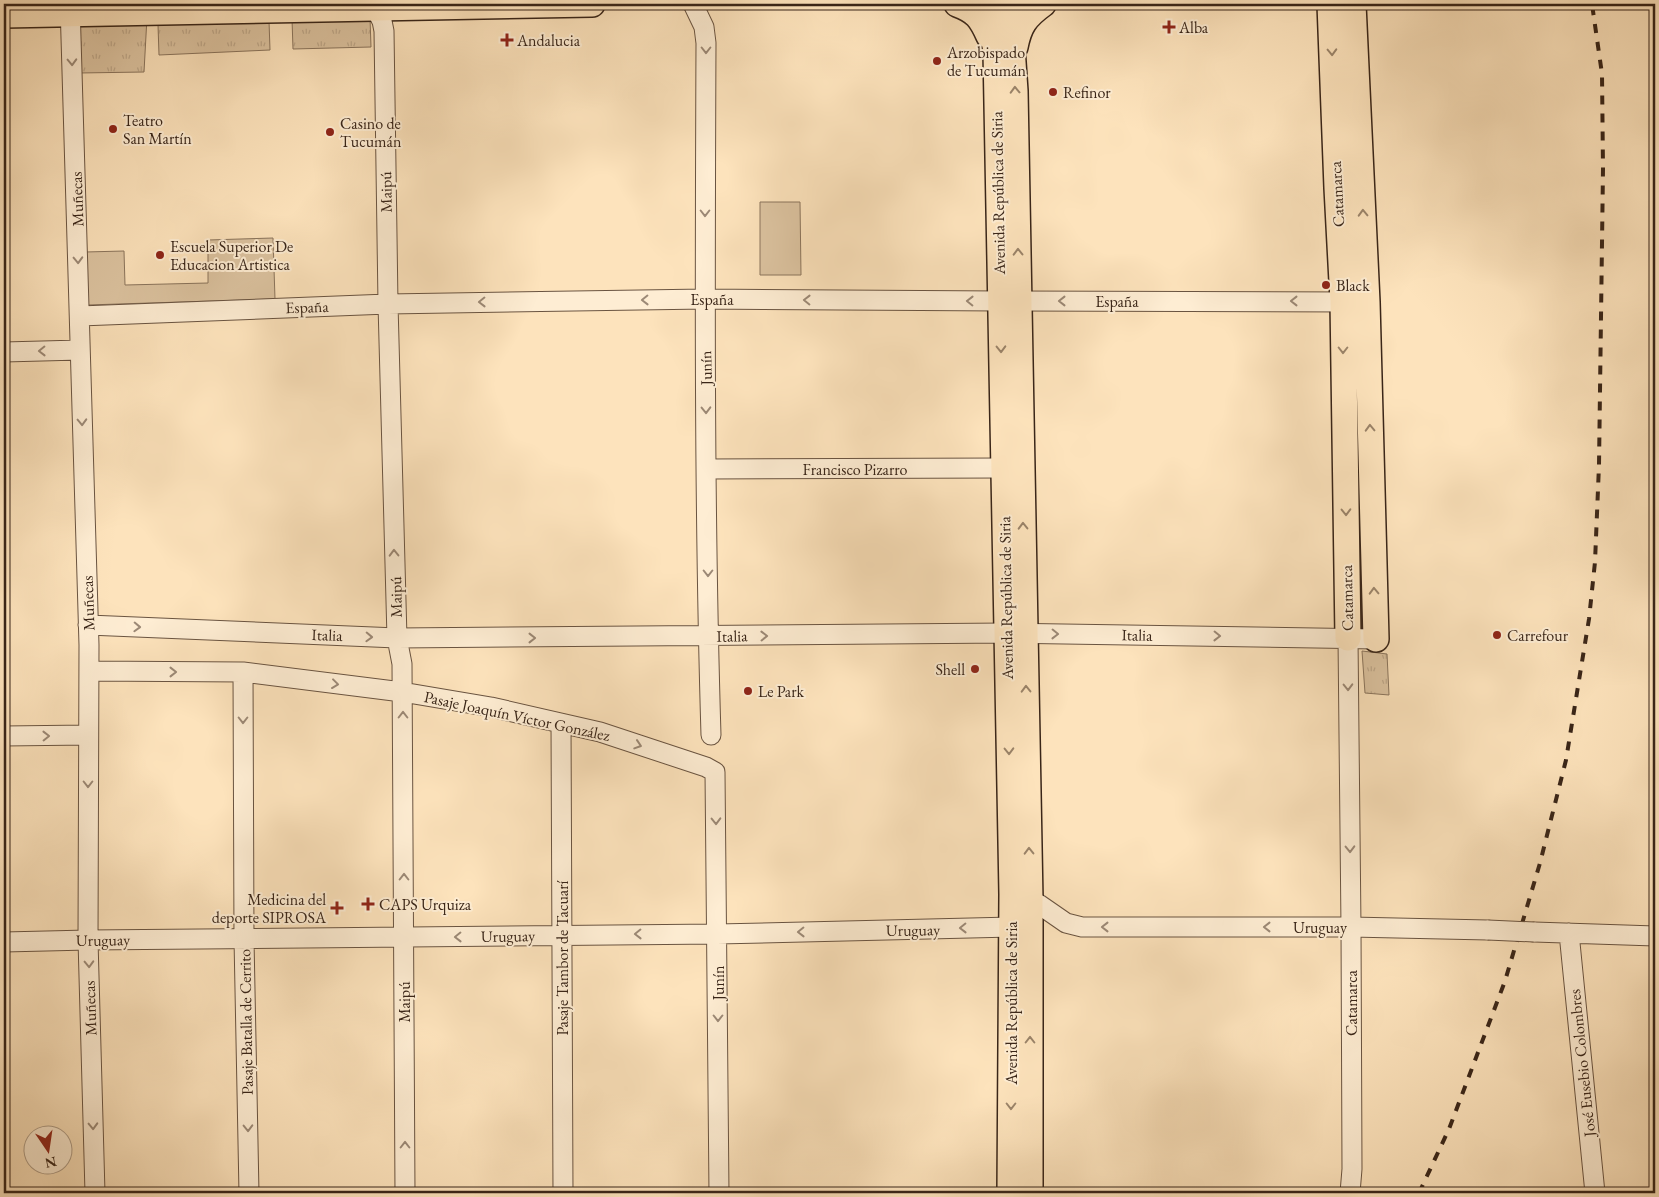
<svg xmlns="http://www.w3.org/2000/svg" width="1659" height="1197" font-family="'EB Garamond',serif">
<style>
.grass{fill:url(#grass-tufts);stroke:#8a745c}
.park{fill:#dcc3a0;stroke:#8a745c}
.lines{fill:none;stroke-linecap:round;stroke-linejoin:round}
.minor-casing{stroke:#6a5441;stroke-width:21}
.major-casing{stroke:#392518;stroke-width:28}
.minor{stroke:#feedd3;stroke-width:19}
.major{stroke:#fde3bc;stroke-width:25}
.rail{stroke:#392518;stroke-width:4;stroke-dasharray:9 9;stroke-linecap:butt}
.minor-bridge-casing{stroke:#6a5441;stroke-width:21;stroke-linecap:butt}
.minor-bridge{stroke:#feedd3;stroke-width:19}
.oneway{stroke:#9c8976}
.oneway2{stroke:#9b846a}
.poi-dot{fill:#8f2418;stroke:#feedd3;stroke-width:2}
.labels{text-anchor:middle;dominant-baseline:central;stroke-width:4;stroke-linejoin:round;paint-order:stroke}
.poi-label{font-size:16px;fill:#392518;stroke:#feedd3;text-anchor:start}
.street-label{font-size:16px;fill:#392518;stroke:#feedd3}
</style>
<defs>
<pattern id="grass-tufts" width="24" height="20" patternUnits="userSpaceOnUse" patternTransform="scale(1.25)"><rect width="24" height="20" fill="#dcc3a0"/><path d="M3 7l-1-3M5 7V3M7 7l1-3M15 17l-1-3M17 17v-4M19 17l1-3" fill="none" stroke="#bea789"/></pattern>
</defs>
<rect width="100%" height="100%" fill="#fde3bc"/>
<filter id="stains"><feTurbulence type="fractalNoise" baseFrequency=".004" numOctaves="4"/><feColorMatrix values="0 0 0 0 .2 0 0 0 0 .09 0 0 0 0 .02 0 0 0 .5 -.17"/></filter>
<radialGradient id="worn" r=".72"><stop offset=".6" stop-color="#630" stop-opacity="0"/><stop offset="1" stop-color="#630" stop-opacity=".3"/></radialGradient>
<path class="grass" d="M70,14L147,17L144,72L79,73Z
M370,18L371,47L293,49L292,19Z
M269,21L270,50L159,55L158,25Z
M1362,651L1387,654L1389,695L1365,693Z"/>
<path class="park" d="M760,202H800L801,275H760Z
M273,238L275,299L87,305L85,252L124,251L125,285L208,283V240Z"/>
<g class="lines">
<defs>
<path id="minor" d="M70,4L89,645L88,940L95,1193
M373,4L382,21L384,31L388,304L397,638L402,664L405,1193
M693,4L704,27L706,43C705,274 704,505 711,735
M80,316L388,304L705,299L1000,301L1356,302
M4,352L80,350
M707,469L1003,468
M88,625L397,638L1006,633L1376,639
M1348,638L1351,927L1352,1169L1350,1193
M89,671L243,672L402,692L491,707L600,732L706,767L715,772L719,1193
M243,672L244,939L249,1193
M561,723L563,1193
M4,736L88,735
M1020,904L1030,900L1040,905L1066,923L1082,927H1351L1488,930
M1534,932L1655,936
M1569,933L1595,1193
M4,942L88,940L717,934L1012,927"/>
<path id="major" d="M957,4C976,11 981,18 989,36
M987,4L996,51L1012,894L1010,1193
M1006,4L1010,19L1015,91L1030,900V1193
M1330,4L1337,188L1343,301L1348,638
M1353,4L1367,302L1376,639
M4,15L592,4
M1015,47C1019,26 1025,17 1043,4"/>
</defs>
<use href="#minor" class="minor-casing"/>
<use href="#major" class="major-casing"/>
<use href="#minor" class="minor"/>
<use href="#major" class="major"/>
<path class="rail" d="M1419,1193L1449,1129L1505,981L1540,863L1566,760L1589,619L1595,562L1599,465L1603,169L1602,74L1592,4"/>
<defs>
<path id="minor-bridge" d="M1488,930L1534,932"/>
</defs>
<use href="#minor-bridge" class="minor-bridge-casing"/>
<use href="#minor-bridge" class="minor-bridge"/>
</g>
<defs><path id="oneway-chevron" d="M-2-3.5L2.5 0L-2 3.5" fill="none" stroke-width="1.6" stroke-linecap="round" stroke-linejoin="round" transform="scale(1.25)"/></defs>
<g class="oneway">
<use href="#oneway-chevron" transform="translate(706 50) rotate(90)"/>
<use href="#oneway-chevron" transform="translate(72 62) rotate(88)"/>
<use href="#oneway-chevron" transform="translate(705 213) rotate(90)"/>
<use href="#oneway-chevron" transform="translate(78 260) rotate(88)"/>
<use href="#oneway-chevron" transform="translate(645 300) rotate(179)"/>
<use href="#oneway-chevron" transform="translate(807 300) rotate(-179)"/>
<use href="#oneway-chevron" transform="translate(970 301) rotate(-179)"/>
<use href="#oneway-chevron" transform="translate(1062 301) rotate(-180)"/>
<use href="#oneway-chevron" transform="translate(1294 301) rotate(-180)"/>
<use href="#oneway-chevron" transform="translate(482 302) rotate(179)"/>
<use href="#oneway-chevron" transform="translate(42 351) rotate(179)"/>
<use href="#oneway-chevron" transform="translate(706 410) rotate(89)"/>
<use href="#oneway-chevron" transform="translate(82 422) rotate(88)"/>
<use href="#oneway-chevron" transform="translate(394 553) rotate(-91)"/>
<use href="#oneway-chevron" transform="translate(708 573) rotate(90)"/>
<use href="#oneway-chevron" transform="translate(137 627) rotate(2)"/>
<use href="#oneway-chevron" transform="translate(1055 634) rotate(1)"/>
<use href="#oneway-chevron" transform="translate(764 636) rotate(-1)"/>
<use href="#oneway-chevron" transform="translate(1217 636) rotate(1)"/>
<use href="#oneway-chevron" transform="translate(369 637) rotate(2)"/>
<use href="#oneway-chevron" transform="translate(532 638)"/>
<use href="#oneway-chevron" transform="translate(173 672)"/>
<use href="#oneway-chevron" transform="translate(335 684) rotate(7)"/>
<use href="#oneway-chevron" transform="translate(1348 687) rotate(89)"/>
<use href="#oneway-chevron" transform="translate(403 715) rotate(-90)"/>
<use href="#oneway-chevron" transform="translate(243 720) rotate(90)"/>
<use href="#oneway-chevron" transform="translate(46 736) rotate(-1)"/>
<use href="#oneway-chevron" transform="translate(638 745) rotate(18)"/>
<use href="#oneway-chevron" transform="translate(88 784) rotate(90)"/>
<use href="#oneway-chevron" transform="translate(716 821) rotate(89)"/>
<use href="#oneway-chevron" transform="translate(1350 849) rotate(89)"/>
<use href="#oneway-chevron" transform="translate(404 877) rotate(-90)"/>
<use href="#oneway-chevron" transform="translate(1105 927) rotate(-180)"/>
<use href="#oneway-chevron" transform="translate(1267 927) rotate(-180)"/>
<use href="#oneway-chevron" transform="translate(963 928) rotate(179)"/>
<use href="#oneway-chevron" transform="translate(801 932) rotate(179)"/>
<use href="#oneway-chevron" transform="translate(638 934) rotate(179)"/>
<use href="#oneway-chevron" transform="translate(458 937) rotate(179)"/>
<use href="#oneway-chevron" transform="translate(89 964) rotate(88)"/>
<use href="#oneway-chevron" transform="translate(718 1018) rotate(90)"/>
<use href="#oneway-chevron" transform="translate(93 1126) rotate(88)"/>
<use href="#oneway-chevron" transform="translate(248 1128) rotate(89)"/>
<use href="#oneway-chevron" transform="translate(405 1145) rotate(-90)"/>
</g>
<g class="oneway2">
<use href="#oneway-chevron" transform="translate(1332 52) rotate(88)"/>
<use href="#oneway-chevron" transform="translate(1015 90) rotate(-92)"/>
<use href="#oneway-chevron" transform="translate(1363 213) rotate(-92)"/>
<use href="#oneway-chevron" transform="translate(1018 252) rotate(-91)"/>
<use href="#oneway-chevron" transform="translate(1001 349) rotate(89)"/>
<use href="#oneway-chevron" transform="translate(1343 350) rotate(90)"/>
<use href="#oneway-chevron" transform="translate(1370 428) rotate(-92)"/>
<use href="#oneway-chevron" transform="translate(1346 512) rotate(89)"/>
<use href="#oneway-chevron" transform="translate(1023 526) rotate(-91)"/>
<use href="#oneway-chevron" transform="translate(1374 591) rotate(-92)"/>
<use href="#oneway-chevron" transform="translate(1026 689) rotate(-91)"/>
<use href="#oneway-chevron" transform="translate(1009 751) rotate(89)"/>
<use href="#oneway-chevron" transform="translate(1029 851) rotate(-91)"/>
<use href="#oneway-chevron" transform="translate(1030 1040) rotate(-90)"/>
<use href="#oneway-chevron" transform="translate(1011 1106) rotate(90)"/>
</g>
<g class="poi-dot">
<path d="M1166.5 19.5h5v5h5v5h-5v5h-5v-5h-5v-5h5z"/>
<path d="M504.5 32.5h5v5h5v5h-5v5h-5v-5h-5v-5h5z"/>
<circle cx="937" cy="61" r="5"/>
<circle cx="1053" cy="92" r="5"/>
<circle cx="113" cy="129" r="5"/>
<circle cx="330" cy="132" r="5"/>
<circle cx="160" cy="255" r="5"/>
<circle cx="1326" cy="285" r="5"/>
<circle cx="1497" cy="635" r="5"/>
<circle cx="975" cy="669" r="5"/>
<circle cx="748" cy="691" r="5"/>
<path d="M365.5 896.5h5v5h5v5h-5v5h-5v-5h-5v-5h5z"/>
<path d="M334.5 900.5h5v5h5v5h-5v5h-5v-5h-5v-5h5z"/>
</g>
<g class="labels">
<g class="poi-label">
<text x="1179" y="27">Alba</text>
<text x="517" y="40">Andalucia</text>
<text x="947" y="52">Arzobispado<tspan x="947" dy="18">de Tucumán</tspan></text>
<text x="1063" y="92">Refinor</text>
<text x="123" y="120">Teatro<tspan x="123" dy="18">San Martín</tspan></text>
<text x="340" y="123">Casino de<tspan x="340" dy="18">Tucumán</tspan></text>
<text x="170" y="246">Escuela Superior De<tspan x="170" dy="18">Educacion Artistica</tspan></text>
<text x="1336" y="285">Black</text>
<text x="1507" y="635">Carrefour</text>
<text x="965" y="669" text-anchor="end">Shell</text>
<text x="758" y="691">Le Park</text>
<text x="326" y="899" text-anchor="end">Medicina del<tspan x="326" dy="18">deporte SIPROSA</tspan></text>
<text x="379" y="904">CAPS Urquiza</text>
</g>
<g class="street-label">
<text transform="translate(386 192) rotate(-91)">Maipú</text>
<text transform="translate(998 193) rotate(-91)">Avenida República de Siria</text>
<text transform="translate(1337 194) rotate(-93)">Catamarca</text>
<text transform="translate(77 199) rotate(-92)">Muñecas</text>
<text x="712" y="299">España</text>
<text x="1117" y="301">España</text>
<text transform="translate(307 307) rotate(-2)">España</text>
<text transform="translate(706 368) rotate(-91)">Junín</text>
<text x="855" y="469">Francisco Pizarro</text>
<text transform="translate(396 597) rotate(-91)">Maipú</text>
<text transform="translate(1006 598) rotate(-91)">Avenida República de Siria</text>
<text transform="translate(1347 598) rotate(-91)">Catamarca</text>
<text transform="translate(88 603) rotate(-92)">Muñecas</text>
<text transform="translate(327 635) rotate(2)">Italia</text>
<text transform="translate(1137 635) rotate(1)">Italia</text>
<text transform="translate(732 636) rotate(-1)">Italia</text>
<text transform="translate(517 716) rotate(12)">Pasaje Joaquín Víctor González</text>
<text x="1320" y="927">Uruguay</text>
<text transform="translate(913 930) rotate(-1)">Uruguay</text>
<text transform="translate(508 936) rotate(-1)">Uruguay</text>
<text transform="translate(103 940) rotate(-1)">Uruguay</text>
<text transform="translate(562 958) rotate(-90)">Pasaje Tambor de Tacuarí</text>
<text transform="translate(718 983) rotate(-90)">Junín</text>
<text transform="translate(404 1002) rotate(-90)">Maipú</text>
<text transform="translate(1011 1003) rotate(-90)">Avenida República de Siria</text>
<text transform="translate(1351 1003) rotate(-90)">Catamarca</text>
<text transform="translate(90 1008) rotate(-92)">Muñecas</text>
<text transform="translate(246 1022) rotate(-91)">Pasaje Batalla de Cerrito</text>
<text transform="translate(1582 1063) rotate(-96)">José Eusebio Colombres</text>
</g>
</g>
<rect width="1659" height="1197" fill="none" stroke="#fde3bc" stroke-width="20"/>
<rect x="5" y="5" width="1649" height="1187" fill="none" stroke="#392518" stroke-width="2.5"/>
<rect x="10" y="10" width="1639" height="1177" fill="none" stroke="#392518"/>
<g transform="translate(48 1150) rotate(167)"><circle r="24" fill="#feedd3" stroke="#af9d88"/>
<path d="M0-4L9 19L0 12L-9 19Z" fill="#8f2418"/>
<text y="-8" font-size="14" font-weight="bold" text-anchor="middle" fill="#392518">N</text>
</g>
<rect width="100%" height="100%" filter="url(#stains)"/>
<rect width="100%" height="100%" fill="url(#worn)"/>
</svg>
